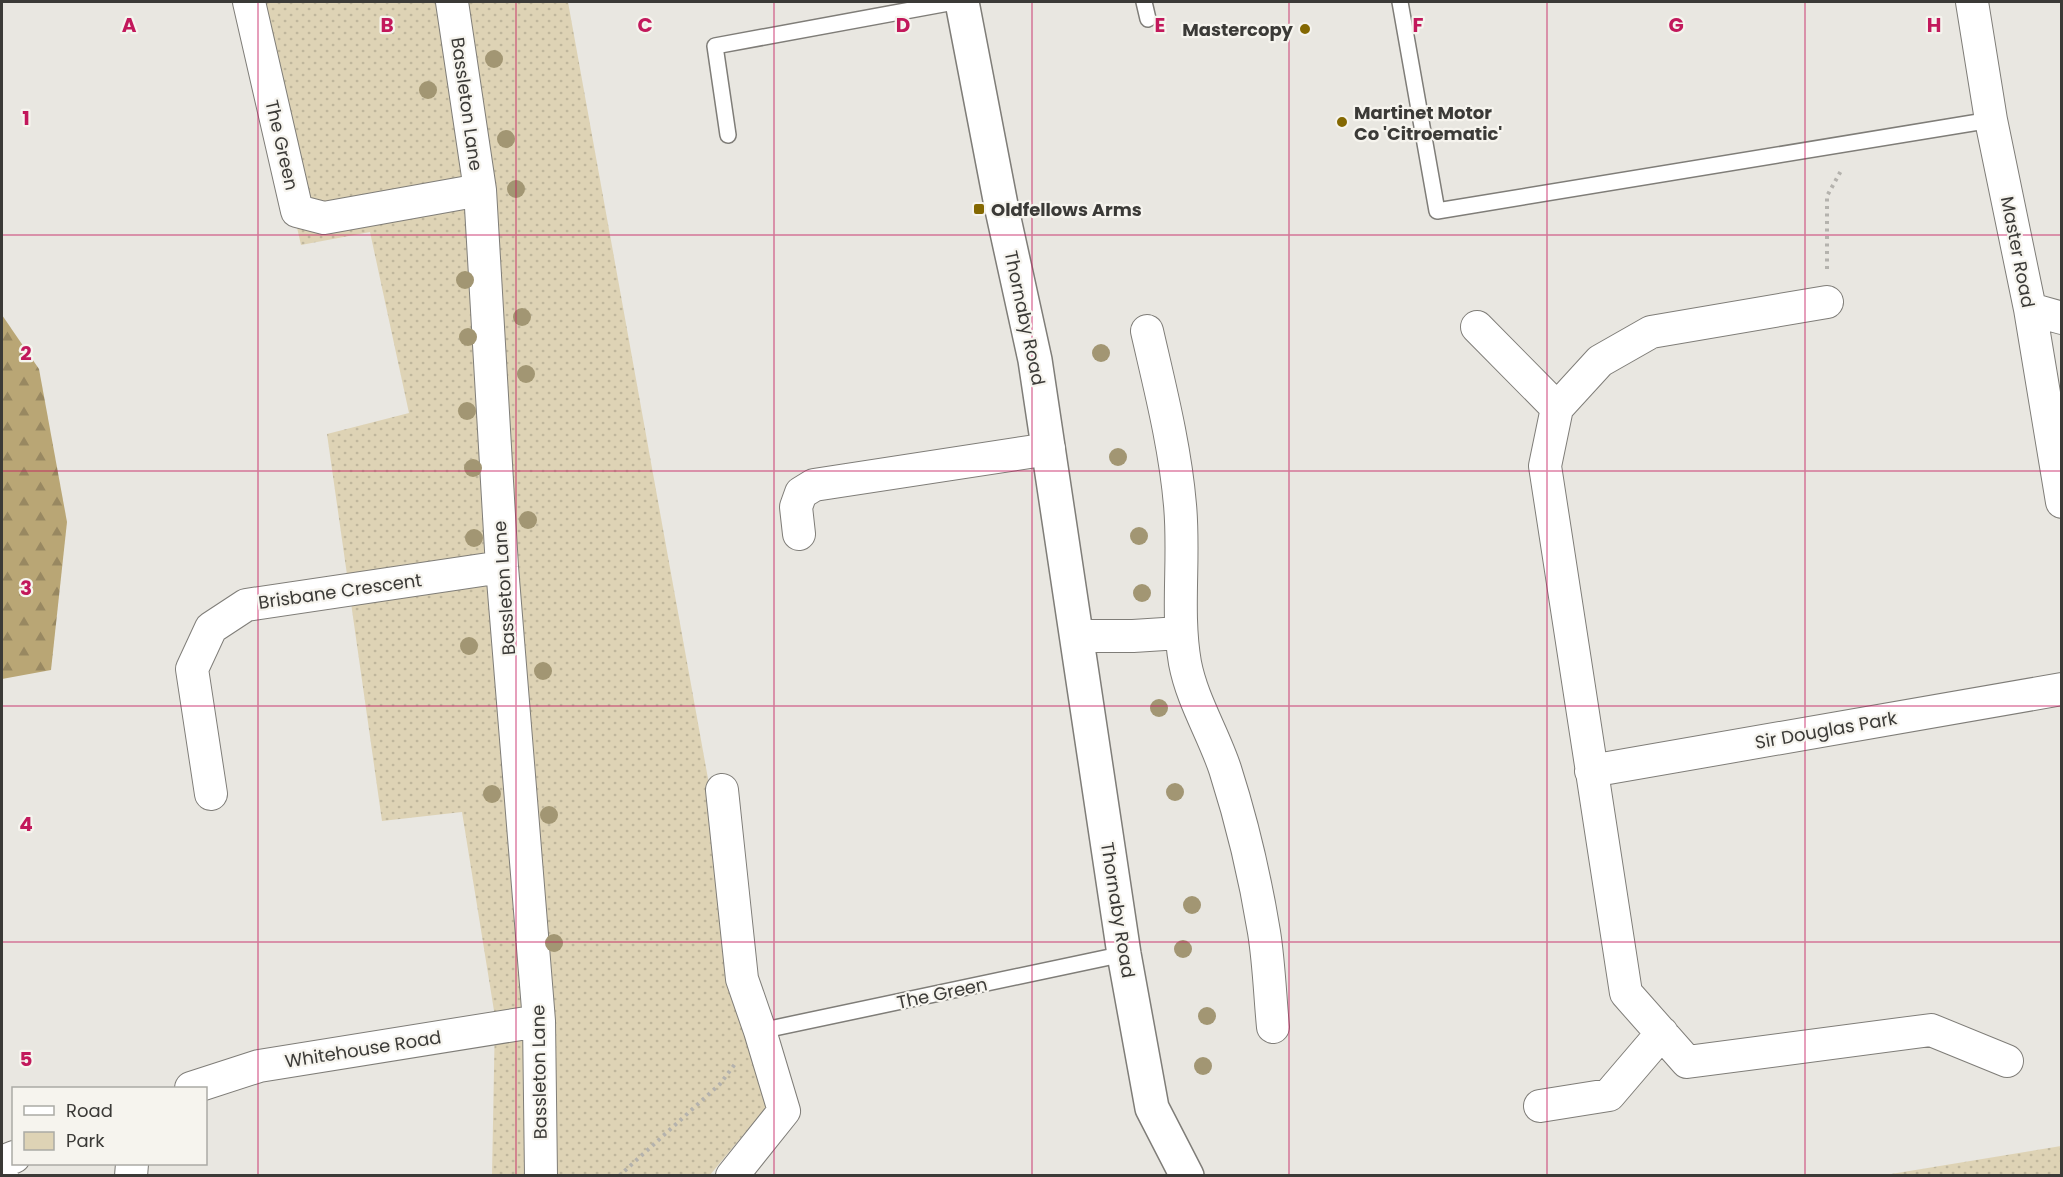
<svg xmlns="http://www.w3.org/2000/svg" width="2063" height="1177" font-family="Poppins,sans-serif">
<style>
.green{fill:url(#green-dots)}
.forest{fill:url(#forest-firs)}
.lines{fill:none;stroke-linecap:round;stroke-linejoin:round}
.lane-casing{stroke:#7f7d78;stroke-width:18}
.street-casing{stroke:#7f7d78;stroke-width:34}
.secondary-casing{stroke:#7f7d78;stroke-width:36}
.path{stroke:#b4b2ad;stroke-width:4;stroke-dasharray:3 4.5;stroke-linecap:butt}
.lane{stroke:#fff;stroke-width:15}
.street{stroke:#fff;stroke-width:32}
.secondary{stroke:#fff;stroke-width:33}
.tree{fill:#a29673}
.grid{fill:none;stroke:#c2185b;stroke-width:1.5;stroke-opacity:0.55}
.poi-dot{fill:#846801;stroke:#f6f4ee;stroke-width:2}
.labels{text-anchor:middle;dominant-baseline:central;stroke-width:4.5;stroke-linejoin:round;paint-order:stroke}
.poi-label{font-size:18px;font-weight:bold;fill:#3b3a37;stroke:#f6f4ee;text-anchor:start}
.street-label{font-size:18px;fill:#3b3a37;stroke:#f6f4ee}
.grid-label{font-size:20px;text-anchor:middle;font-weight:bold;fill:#c2185b;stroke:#f6f4ee;stroke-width:4.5;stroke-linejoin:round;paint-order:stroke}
</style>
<defs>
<pattern id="green-dots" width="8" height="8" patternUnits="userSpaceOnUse" patternTransform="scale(1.5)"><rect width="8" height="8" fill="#ded3b5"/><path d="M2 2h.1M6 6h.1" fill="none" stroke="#bfb69c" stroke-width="1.8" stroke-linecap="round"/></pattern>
<pattern id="forest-firs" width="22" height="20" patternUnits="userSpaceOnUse" patternTransform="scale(1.5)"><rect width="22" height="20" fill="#b9a675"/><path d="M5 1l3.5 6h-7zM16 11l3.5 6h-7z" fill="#988861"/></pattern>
</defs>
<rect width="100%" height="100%" fill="#e9e7e1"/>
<path class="green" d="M245,2H568L767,1106L710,1175H492L495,1017L462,812L382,821L327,434L409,413L370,232L301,245Z
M2061,1146V1175H1885Z"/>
<path class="forest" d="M2,315L39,369L67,522L51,670L2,679Z"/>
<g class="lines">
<defs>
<path id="lane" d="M1144,2L1148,19
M1400,2L1437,211L1991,120
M728,135L715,46L954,2
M760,1031L1124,954"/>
<path id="street" d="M249,2L297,211L324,218L480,190
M452,2L480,190L502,567L539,1021L541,1176
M1972,2L1991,120L2030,309L2062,502
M1827,302L1651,332L1600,361L1557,408L1545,466L1626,993L1687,1062L1931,1030L2007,1061
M2030,309L2062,318
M1477,327L1557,408
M1147,331C1160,388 1175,446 1180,505C1185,558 1176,611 1185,663C1192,700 1213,733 1225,769C1242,822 1255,877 1264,932C1269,963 1270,996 1273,1027
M799,534L796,507L801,493L814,485L1049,449
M1077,636H1133L1180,633
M1591,771L2062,689
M722,790L742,979L760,1031L784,1111L732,1176
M211,794L192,669L211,628L246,605L502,567
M191,1088L259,1066L539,1021
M1540,1106L1609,1095L1662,1033
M2,1168L9,1159L14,1157
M131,1176L132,1164"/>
<path id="secondary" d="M962,2L1001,205L1035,360L1124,954L1152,1108L1187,1176"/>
</defs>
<use href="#lane" class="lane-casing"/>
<use href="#street" class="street-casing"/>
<use href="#secondary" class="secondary-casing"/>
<path class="path" d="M1827,269V196L1842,169
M619,1176L720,1084L735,1064"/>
<use href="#lane" class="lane"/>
<use href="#street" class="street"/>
<use href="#secondary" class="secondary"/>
</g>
<g class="tree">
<circle cx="494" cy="59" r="9"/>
<circle cx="428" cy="90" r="9"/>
<circle cx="506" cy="139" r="9"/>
<circle cx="516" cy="189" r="9"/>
<circle cx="465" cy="280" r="9"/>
<circle cx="522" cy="317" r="9"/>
<circle cx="468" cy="337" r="9"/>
<circle cx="1101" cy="353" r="9"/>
<circle cx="526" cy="374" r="9"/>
<circle cx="467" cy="411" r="9"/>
<circle cx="1118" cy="457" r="9"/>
<circle cx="473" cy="468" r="9"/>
<circle cx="528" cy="520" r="9"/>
<circle cx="1139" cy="536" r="9"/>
<circle cx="474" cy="538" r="9"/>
<circle cx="1142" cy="593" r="9"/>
<circle cx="469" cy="646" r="9"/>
<circle cx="543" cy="671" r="9"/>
<circle cx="1159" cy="708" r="9"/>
<circle cx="1175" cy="792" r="9"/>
<circle cx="492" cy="794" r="9"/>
<circle cx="549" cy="815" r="9"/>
<circle cx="1192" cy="905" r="9"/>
<circle cx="554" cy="943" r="9"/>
<circle cx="1183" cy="949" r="9"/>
<circle cx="1207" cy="1016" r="9"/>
<circle cx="1203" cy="1066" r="9"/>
</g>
<path class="grid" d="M258,2V1176M516,2V1176M774,2V1176M1032,2V1176M1289,2V1176M1547,2V1176M1805,2V1176M2,235H2062M2,471H2062M2,706H2062M2,942H2062"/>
<g class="poi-dot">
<circle cx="1305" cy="29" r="6"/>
<circle cx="1342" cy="122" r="6"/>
<rect x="973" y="203" width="12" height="12" rx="3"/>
</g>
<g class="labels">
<g class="poi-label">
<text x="1293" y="29" text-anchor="end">Mastercopy</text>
<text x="1354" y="112">Martinet Motor<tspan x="1354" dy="21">Co 'Citroematic'</tspan></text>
<text x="991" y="209">Oldfellows Arms</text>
</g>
<g class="street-label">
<text transform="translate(467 104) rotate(82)">Bassleton Lane</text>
<text transform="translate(282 145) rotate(77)">The Green</text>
<text transform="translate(2018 252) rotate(79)">Master Road</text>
<text transform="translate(1025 318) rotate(78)">Thornaby Road</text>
<text transform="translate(504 588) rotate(-94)">Bassleton Lane</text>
<text transform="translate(340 591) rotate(-8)">Brisbane Crescent</text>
<text transform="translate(1826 730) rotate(-10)">Sir Douglas Park</text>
<text transform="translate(1118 910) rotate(81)">Thornaby Road</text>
<text transform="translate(942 993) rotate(-12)">The Green</text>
<text transform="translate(363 1049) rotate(-9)">Whitehouse Road</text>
<text transform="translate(539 1072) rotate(-91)">Bassleton Lane</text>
</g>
</g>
<g class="grid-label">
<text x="129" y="32">A</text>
<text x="387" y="32">B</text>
<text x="645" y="32">C</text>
<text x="903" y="32">D</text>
<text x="1160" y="32">E</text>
<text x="1418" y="32">F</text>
<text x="1676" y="32">G</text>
<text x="1934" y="32">H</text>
<text x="26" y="125">1</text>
<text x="26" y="360">2</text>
<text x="26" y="595">3</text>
<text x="26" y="831">4</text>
<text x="26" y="1066">5</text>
</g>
<rect width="2063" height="1177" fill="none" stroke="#3b3a37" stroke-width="6"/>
<rect x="12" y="1087" width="195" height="78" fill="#f6f4ee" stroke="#abaaa5" stroke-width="1.5"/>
<rect x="24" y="1106" width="30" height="9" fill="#ffffff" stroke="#abaaa5" stroke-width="1.5"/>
<text x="66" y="1117" font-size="18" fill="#3b3a37">Road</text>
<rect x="24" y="1132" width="30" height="18" fill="#ded3b5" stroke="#abaaa5" stroke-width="1.5"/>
<text x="66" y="1147" font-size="18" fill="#3b3a37">Park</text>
</svg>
